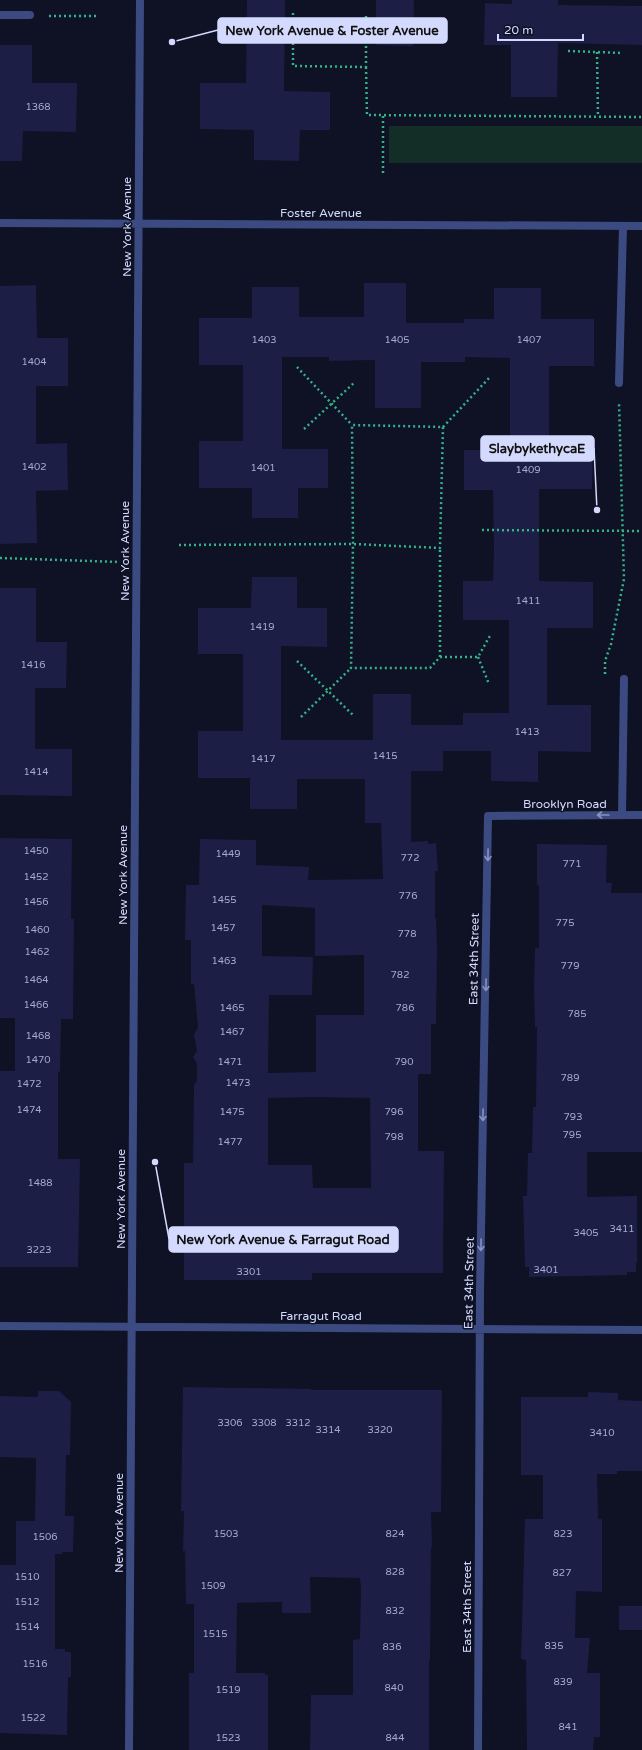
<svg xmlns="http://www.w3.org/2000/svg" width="642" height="1750" font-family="'Varela Round',sans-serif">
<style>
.green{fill:#122e26}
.building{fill:#1c1e45;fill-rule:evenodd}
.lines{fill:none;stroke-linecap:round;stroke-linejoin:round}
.path{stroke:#32b38a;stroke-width:2.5;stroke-dasharray:2 3;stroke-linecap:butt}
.lane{stroke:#3b4b82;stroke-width:8}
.street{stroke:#3b4b82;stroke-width:8}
.oneway{stroke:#8792c0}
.labels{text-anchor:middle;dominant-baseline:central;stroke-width:3;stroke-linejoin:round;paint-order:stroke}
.number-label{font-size:10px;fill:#a5abd0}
.street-label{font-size:12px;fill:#d3dafe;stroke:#0f1124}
.leader{fill:none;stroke:#d3dafe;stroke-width:1.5}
.callout-dot{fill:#d3dafe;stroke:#0f1124;stroke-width:1.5}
.callout{fill:#d3dafe;stroke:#d3dafe;stroke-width:1.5}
.callout-label{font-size:13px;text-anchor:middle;font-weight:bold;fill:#111}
</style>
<rect width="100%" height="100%" fill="#0f1124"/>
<path class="green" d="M389,126H642V163H389Z"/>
<path class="building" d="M247,0H285L284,91L330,92V130H300L299,161L254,160V130L200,129V83H246Z
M376,0H414L413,46L376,45Z
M512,0H558V5L642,6V45L558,43L557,97H511V45H484L485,3L512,4Z
M0,45H32V83H77L76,132L23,131L22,161H0Z
M364,283H406V323H464V319H494V288H541V319H594V366H549V443L593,442L592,489H539V581L593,582V628H547V705H591V752L538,751V782L491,781V751H443V771H411V842L428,841V844L436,843L438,871H435V918H436L437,948L436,1024H431V1074H418V1151H444L443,1273H312V1280H184V1163H193L194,1086L197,1080V1064L193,1057L197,1051L194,1035L198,1027L194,984H191V940H185L186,885H199L200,839L256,840V865L309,867L308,880L383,879L381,823H365V779H297V809H250V778H198V731H243V654H198V608H251L252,577H297V608H327V647L281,646V740H373V694H411V725H463V713H509V620H463V581H493L494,550L493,490H464V450H510V358L465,357V362H421V408H375V360L329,361V357H282V449H328V488H298V518H252V488H199V441H243V365H199V318H252V287H299V317H364ZM262,905L315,908V956L364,955V1015H316V1072L268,1073L269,995H312L313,957L262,956ZM314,1097L370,1098L371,1188H313L312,1165H268V1098Z
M36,285L37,338H68V386H36V444L67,443L68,490L36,491L37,543L0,544V286Z
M0,588H36V642H67L66,688H35V749H72V796L0,795Z
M0,838L72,839L71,919H74L73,1019H61L60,1072L58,1071V1159H80L78,1267H0V1071H15V1018H0Z
M537,844L607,845L606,883H612L611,893H642V1152H587V1197L637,1196V1262L636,1263V1272H627V1275L529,1277V1267H525L523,1196H527L528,1153H532L533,1107H536L537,1027H535L534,987L535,948H539V885H537Z
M183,1387L311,1389V1390H442L441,1512H431L432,1547H431L430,1661H429V1750H310L311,1695H353V1640L360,1639L361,1588L360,1578L310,1577L311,1613H282V1602L237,1603L236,1673H265V1675H268V1750H189V1673H194V1604H186L185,1551H183L184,1511H181Z
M38,1391H59L71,1402L70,1455H66L65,1516H74L73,1552H62V1554H55V1649H65V1652H71V1677H68L67,1735L0,1733V1565H16V1521H35L36,1458L0,1457V1396L38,1397Z
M588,1392L618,1393V1400L642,1401V1471H617V1474H597L598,1519H602V1592L576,1591L575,1638H590L587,1673H600V1737H594L593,1750H527L526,1660L521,1659L525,1519H543V1475H521V1397H588Z
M619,1606H642V1630H619Z"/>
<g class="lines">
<path class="path" d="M293,13V66L366,67V16
M49,16H96
M568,51L623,53
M597,52L598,117
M366,67L367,115L642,117
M383,116V174
M297,367L352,425
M443,427L490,377
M304,429L355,382
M482,530L642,531
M179,545L353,544L440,548L443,427L352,425L353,544L351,668H430L440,657V548
M0,558L119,562
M440,657H478L491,634
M478,657L489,684
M297,661L353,715
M605,674V661L611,644L624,579L619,402
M301,717L351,668"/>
<path class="lane" d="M0,15H30
M619,383L623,226
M622,815L624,679"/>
<path class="street" d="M0,223L642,226
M0,1326L642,1330
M129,1750L140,0
M478,1750L480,1291L488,816L642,815"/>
</g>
<defs><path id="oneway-shaft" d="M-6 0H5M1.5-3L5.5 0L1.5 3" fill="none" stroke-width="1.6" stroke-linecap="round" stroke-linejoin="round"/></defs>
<g class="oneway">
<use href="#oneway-shaft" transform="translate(603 815) rotate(180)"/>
<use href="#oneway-shaft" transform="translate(488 855) rotate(91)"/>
<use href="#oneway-shaft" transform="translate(486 985) rotate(91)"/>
<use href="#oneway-shaft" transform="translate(483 1115) rotate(91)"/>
<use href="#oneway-shaft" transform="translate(481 1245) rotate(91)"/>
</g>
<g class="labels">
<g class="number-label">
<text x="38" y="107">1368</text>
<text x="264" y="340">1403</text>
<text x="397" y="340">1405</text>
<text x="529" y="340">1407</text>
<text x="34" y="362">1404</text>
<text x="34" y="467">1402</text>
<text x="263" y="468">1401</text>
<text x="528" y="470">1409</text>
<text x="528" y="601">1411</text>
<text x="262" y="627">1419</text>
<text x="33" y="665">1416</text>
<text x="527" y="732">1413</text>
<text x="385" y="756">1415</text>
<text x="263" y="759">1417</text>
<text x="36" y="772">1414</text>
<text x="36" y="851">1450</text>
<text x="228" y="854">1449</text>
<text x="410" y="858">772</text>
<text x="572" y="864">771</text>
<text x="36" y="877">1452</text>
<text x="408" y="896">776</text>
<text x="224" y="900">1455</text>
<text x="36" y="902">1456</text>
<text x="565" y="923">775</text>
<text x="223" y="928">1457</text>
<text x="37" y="930">1460</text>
<text x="407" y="934">778</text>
<text x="37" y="952">1462</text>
<text x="224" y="961">1463</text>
<text x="570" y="966">779</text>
<text x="400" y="975">782</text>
<text x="36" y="980">1464</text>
<text x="36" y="1005">1466</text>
<text x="232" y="1008">1465</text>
<text x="405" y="1008">786</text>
<text x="577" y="1014">785</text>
<text x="232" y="1032">1467</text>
<text x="38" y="1036">1468</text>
<text x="38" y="1060">1470</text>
<text x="230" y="1062">1471</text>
<text x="404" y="1062">790</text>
<text x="570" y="1078">789</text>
<text x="238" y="1083">1473</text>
<text x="29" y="1084">1472</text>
<text x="29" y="1110">1474</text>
<text x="232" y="1112">1475</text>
<text x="394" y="1112">796</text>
<text x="573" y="1117">793</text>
<text x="572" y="1135">795</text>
<text x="394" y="1137">798</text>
<text x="230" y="1142">1477</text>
<text x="40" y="1183">1488</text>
<text x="622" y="1229">3411</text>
<text x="586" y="1233">3405</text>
<text x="39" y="1250">3223</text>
<text x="546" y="1270">3401</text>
<text x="249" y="1272">3301</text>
<text x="230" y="1423">3306</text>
<text x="264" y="1423">3308</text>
<text x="298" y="1423">3312</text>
<text x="328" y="1430">3314</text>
<text x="380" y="1430">3320</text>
<text x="602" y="1433">3410</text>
<text x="226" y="1534">1503</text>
<text x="395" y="1534">824</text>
<text x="563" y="1534">823</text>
<text x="45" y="1537">1506</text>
<text x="395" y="1572">828</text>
<text x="562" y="1573">827</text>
<text x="27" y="1577">1510</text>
<text x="213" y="1586">1509</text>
<text x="27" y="1602">1512</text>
<text x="395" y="1611">832</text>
<text x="27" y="1627">1514</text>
<text x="215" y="1634">1515</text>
<text x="554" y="1646">835</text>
<text x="392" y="1647">836</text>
<text x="35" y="1664">1516</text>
<text x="563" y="1682">839</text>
<text x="394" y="1688">840</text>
<text x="228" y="1690">1519</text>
<text x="33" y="1718">1522</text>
<text x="568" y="1727">841</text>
<text x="228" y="1738">1523</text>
<text x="395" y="1738">844</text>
</g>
<g class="street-label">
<text x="321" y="213">Foster Avenue</text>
<text transform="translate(127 227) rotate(-90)">New York Avenue</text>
<text transform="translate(125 551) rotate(-90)">New York Avenue</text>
<text x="565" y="804">Brooklyn Road</text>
<text transform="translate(123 875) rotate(-90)">New York Avenue</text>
<text transform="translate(474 959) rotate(-89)">East 34th Street</text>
<text transform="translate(121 1199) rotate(-90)">New York Avenue</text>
<text transform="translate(469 1283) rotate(-89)">East 34th Street</text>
<text x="321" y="1316">Farragut Road</text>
<text transform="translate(119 1523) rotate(-90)">New York Avenue</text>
<text transform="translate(467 1607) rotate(-90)">East 34th Street</text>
</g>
</g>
<path class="leader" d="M172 42L218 30M597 510L594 448M155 1162L169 1239"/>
<g class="callout-dot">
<circle cx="172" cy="42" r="4"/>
<circle cx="597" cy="510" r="4"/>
<circle cx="155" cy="1162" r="4"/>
</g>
<g class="callout">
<rect x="218" y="18" width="229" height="25" rx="4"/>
<rect x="481" y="436" width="113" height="25" rx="4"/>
<rect x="169" y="1227" width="229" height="25" rx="4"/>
</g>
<g class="callout-label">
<text x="332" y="35">New York Avenue &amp; Foster Avenue</text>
<text x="537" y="453">SlaybykethycaE</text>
<text x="283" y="1244">New York Avenue &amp; Farragut Road</text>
</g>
<path d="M498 34v6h85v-6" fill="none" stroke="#d3dafe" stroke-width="2"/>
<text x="504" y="34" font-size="12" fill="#d3dafe" stroke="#0f1124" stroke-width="3" paint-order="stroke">20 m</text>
</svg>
